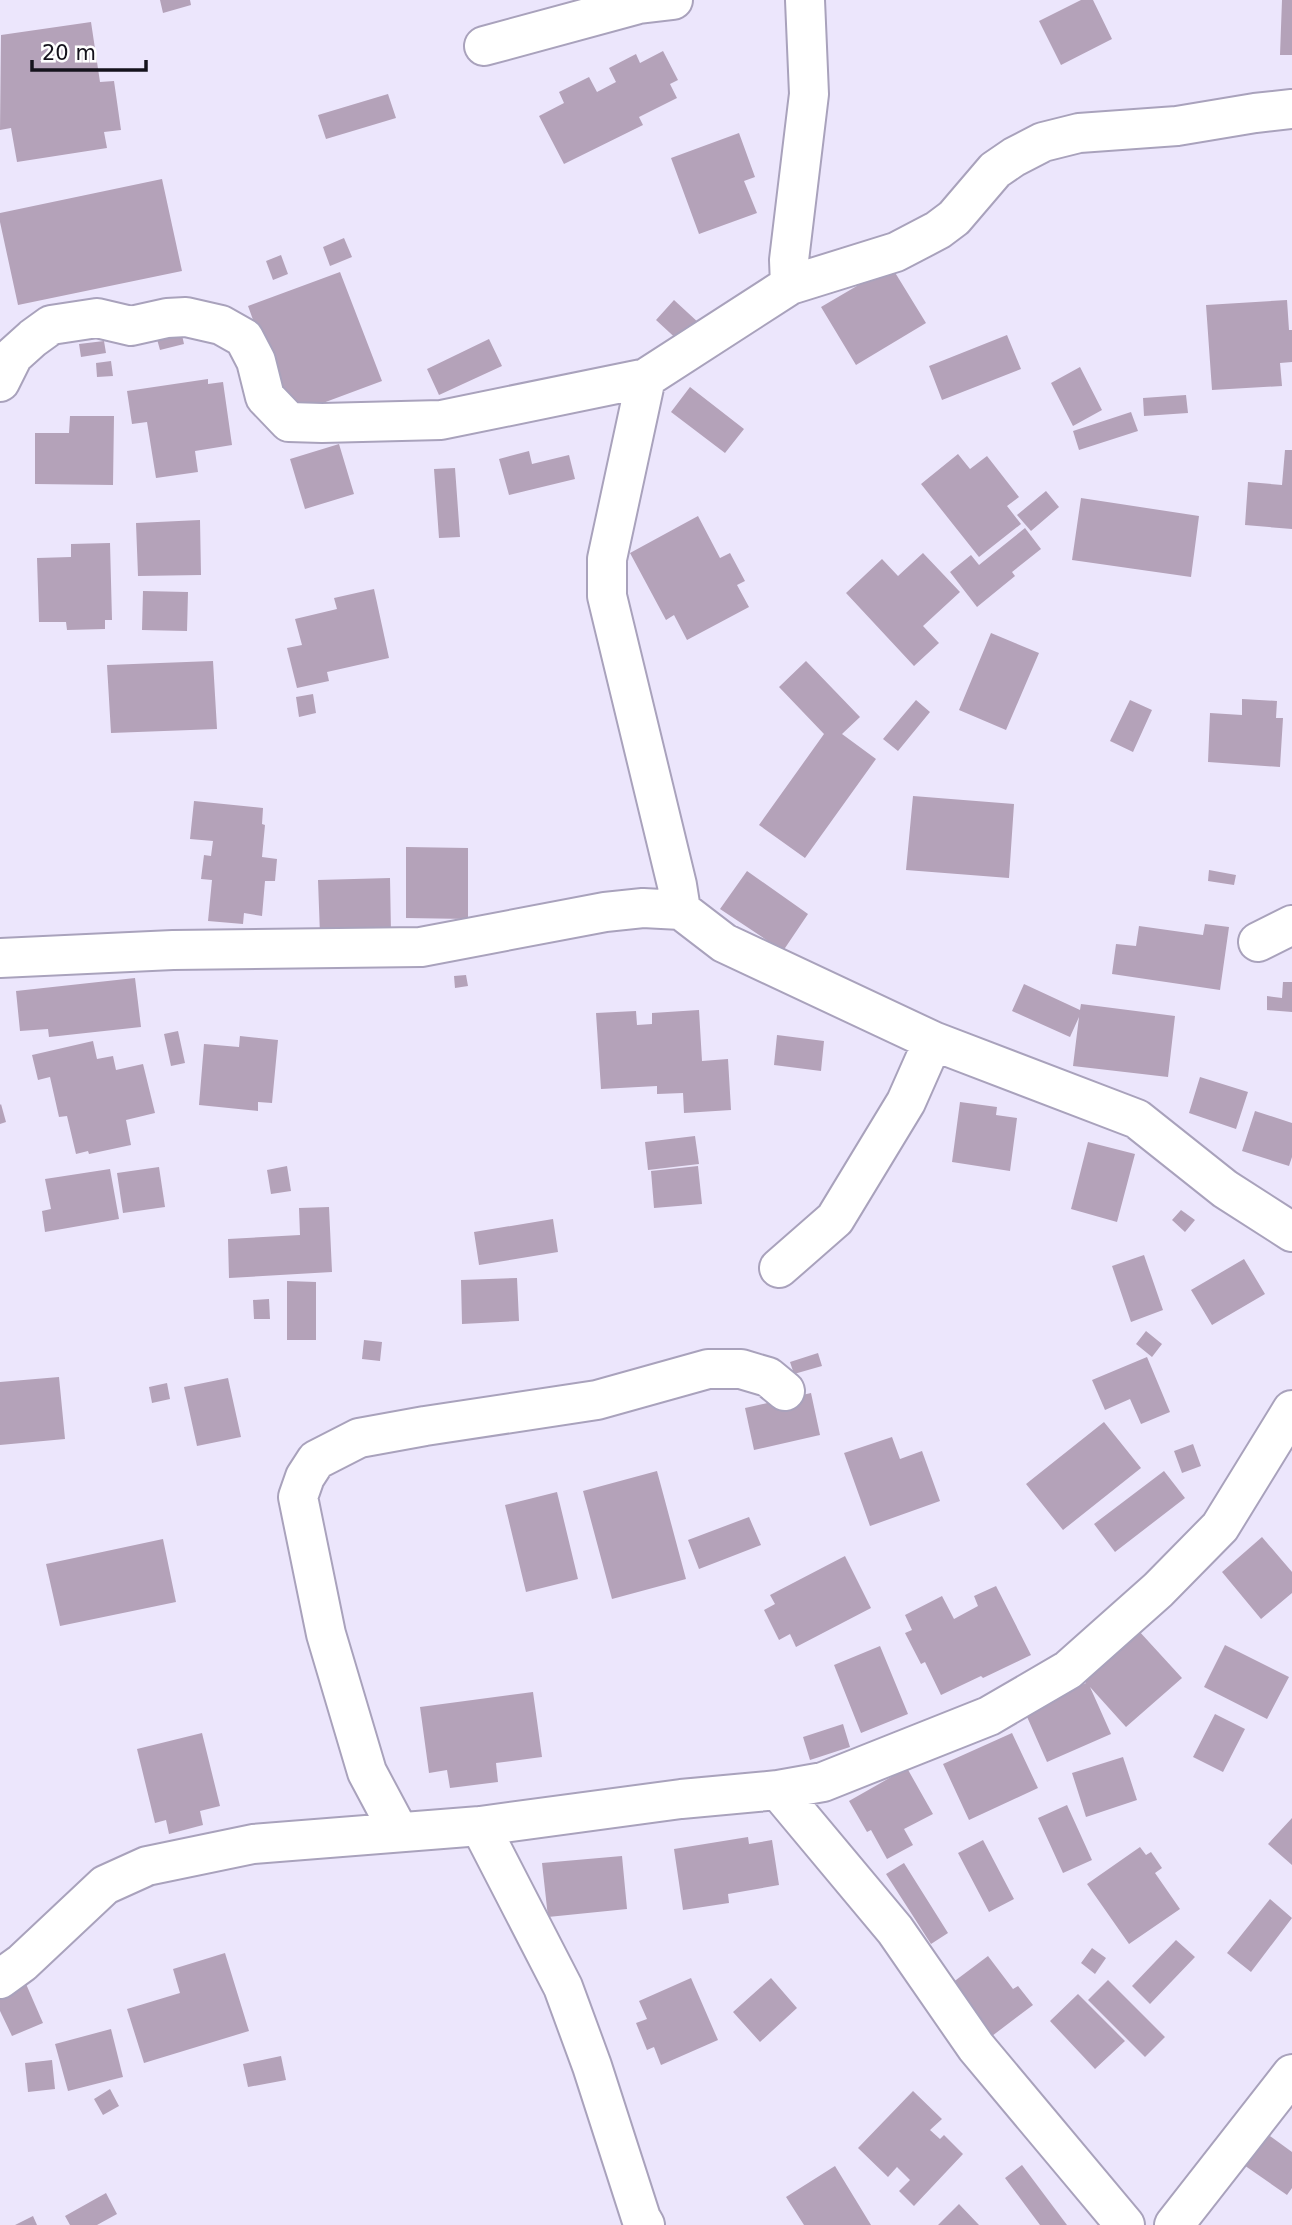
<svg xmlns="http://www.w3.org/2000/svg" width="1292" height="2225" font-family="'DejaVu Sans',sans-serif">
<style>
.building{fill:#b4a2b9}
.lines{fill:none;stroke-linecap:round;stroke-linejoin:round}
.minor-casing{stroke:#a9a2bc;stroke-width:42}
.minor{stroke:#fff;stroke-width:38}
</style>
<rect width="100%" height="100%" fill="#ece6fc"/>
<path class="building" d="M160,0H190L191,5L163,13Z
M1081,0H1093L1112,39L1061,65L1039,21Z
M1282,0H1292V55H1280Z
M91,22L100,82L114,81L121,130L104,132L107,148L17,162L11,128L0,130L1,35Z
M663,51L678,80L670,84L677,98L639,117L643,125L564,164L539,116L564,103L559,92L589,77L597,92L616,82L609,68L636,54L640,63Z
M388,94L396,118L326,139L318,115Z
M739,133L755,177L744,181L757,213L699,234L671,158Z
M162,179L182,271L18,305L0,222V213Z
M344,238L352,257L330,266L323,247Z
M281,255L288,274L273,280L266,261Z
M891,266L926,323L856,365L821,307Z
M340,272L382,381L288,416L248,306Z
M674,300L700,324L682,344L656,320Z
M1287,300L1289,330H1292V362L1280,363L1282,386L1212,390L1206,305Z
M180,326L184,344L160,350L155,332Z
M1007,335L1021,369L942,400L929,366Z
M489,339L502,366L439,395L427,369Z
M104,341L106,353L81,357L79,344Z
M111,361L113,376L97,377L96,363Z
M1080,367L1102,410L1073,426L1051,383Z
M208,379V384L223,382L232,445L195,451L198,472L156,478L147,422L132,424L127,391Z
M690,387L744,429L725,453L671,412Z
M1186,395L1188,413L1144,416L1143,398Z
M1131,412L1138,431L1079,450L1073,431Z
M70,416H114L113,485L35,484V433H69Z
M339,444L354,494L305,509L290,459Z
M1285,450H1292V529L1245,525L1248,482L1282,485Z
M529,451L532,464L569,455L575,479L509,495L499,459Z
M958,454L970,469L987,456L1019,497L1007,506L1021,524L979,557L921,484Z
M455,468L460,537L439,538L434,469Z
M1046,491L1059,507L1031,531L1017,515Z
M1081,498L1199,516L1191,577L1072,560Z
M698,516L720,558L730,553L745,581L737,585L749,607L687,640L674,615L666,620L630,553Z
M200,520L201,575L138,576L136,523Z
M1025,528L1041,549L1012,572L1015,576L977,607L950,572L971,555L979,565Z
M110,543L112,620H105V629L67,630L66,622H39L37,558L71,557V544Z
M923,553L960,592L923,626L939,643L914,666L846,593L882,559L898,576Z
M374,589L389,658L327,672L329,681L297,688L287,648L302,645L295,619L337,609L334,598Z
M143,591L188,592L187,631L142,630Z
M991,633L1039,653L1006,730L959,710Z
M213,661L217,729L111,733L107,665Z
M806,661L860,717L842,734L876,759L805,858L759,825L824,734L779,687Z
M313,694L316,713L299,717L296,697Z
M1242,699L1277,701L1276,718H1283L1280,767L1208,762L1210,713L1242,715Z
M916,700L930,712L898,751L883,739Z
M1130,700L1152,710L1133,752L1110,741Z
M913,796L1014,804L1009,878L906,870Z
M194,801L263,808L262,824L265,825L262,857L277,859L275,881H265L262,916L244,913L243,924L208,921L212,880L201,879L204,855L211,856L213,841L190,839Z
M406,847L468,848V919L406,918Z
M1209,870L1236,875L1234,885L1208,881Z
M747,871L808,914L783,951L720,909Z
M390,878L391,933L320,935L318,880Z
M1205,924L1229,927L1220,990L1112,974L1116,944L1136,946L1139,926L1203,935Z
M466,975L468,986L455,988L454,976Z
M135,978L141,1027L49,1037L48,1029L20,1031L16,991Z
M1283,982H1292V1012L1267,1010V996L1282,998Z
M1024,984L1080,1010L1081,1004L1175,1016L1168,1077L1073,1066L1079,1017L1070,1037L1012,1011Z
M699,1010L702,1061L728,1059L731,1110L684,1113L683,1093L657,1094V1086L601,1089L596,1013L636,1011L637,1025L652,1024V1013Z
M178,1031L185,1063L171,1066L164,1034Z
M777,1035L824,1041L821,1071L774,1065Z
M240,1036L278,1040L272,1103L258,1102V1111L199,1105L204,1044L239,1047Z
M93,1041L97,1059L113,1056L116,1070L143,1064L155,1113L126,1120L131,1145L89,1154L88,1151L76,1154L67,1116L59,1117L50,1077L38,1080L32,1055Z
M1200,1077L1248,1092L1236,1129L1189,1113Z
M960,1102L997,1107L996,1115L1017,1118L1010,1171L952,1162Z
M1,1104L6,1122L0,1124V1105Z
M1255,1111L1292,1123V1157L1289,1166L1242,1151Z
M695,1136L699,1164L648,1170L645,1142Z
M1088,1142L1135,1154L1117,1222L1071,1209Z
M287,1166L291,1191L271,1194L267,1170Z
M698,1166L702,1204L654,1208L651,1171Z
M159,1167L165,1207L123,1213L117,1173Z
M110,1169L119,1219L45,1232L42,1211L51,1209L45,1179Z
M329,1207L332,1272L229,1278L228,1239L300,1235L299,1208Z
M1181,1210L1195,1220L1185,1232L1172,1220Z
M553,1219L558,1252L479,1265L474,1232Z
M1144,1255L1163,1310L1131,1322L1112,1266Z
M1244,1259L1265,1294L1212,1325L1191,1290Z
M517,1278L519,1321L462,1324L461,1280Z
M287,1281L316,1282V1340H287Z
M269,1299L270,1319H254L253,1300Z
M1146,1331L1162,1344L1152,1357L1136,1344Z
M364,1340L382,1342L380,1361L362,1359Z
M818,1353L822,1366L794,1374L790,1362Z
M1147,1357L1170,1412L1141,1424L1130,1399L1105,1410L1092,1380Z
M59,1377L65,1439L0,1445V1382Z
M228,1378L241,1437L197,1446L184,1387Z
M167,1383L170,1399L152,1403L149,1387Z
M811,1393L820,1435L754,1450L745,1408Z
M1104,1422L1141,1468L1063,1530L1026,1484Z
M892,1437L900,1459L922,1451L940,1501L870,1526L844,1453Z
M1193,1444L1201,1466L1182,1473L1174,1451Z
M657,1471L686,1579L612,1599L583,1491Z
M1164,1471L1185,1498L1115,1552L1094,1524Z
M557,1492L578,1579L526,1592L505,1505Z
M749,1517L761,1545L699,1569L688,1540Z
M1262,1537L1292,1572V1593L1261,1619L1222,1572Z
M163,1539L176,1602L60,1626L46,1564Z
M845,1556L871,1608L796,1647L790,1634L779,1640L764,1610L775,1604L770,1595Z
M996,1586L1031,1655L983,1678L981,1676L941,1695L925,1662L921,1664L905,1633L912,1630L905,1615L942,1596L954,1619L978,1606L974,1596Z
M1138,1630L1182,1678L1126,1727L1090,1687L1111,1734L1047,1762L1024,1710L1086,1683L1083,1679Z
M1225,1645L1289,1677L1267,1719L1204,1687Z
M880,1646L908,1714L861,1733L834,1665Z
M533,1692L542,1757L496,1763L498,1782L450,1788L447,1770L429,1773L420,1707Z
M1215,1714L1245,1729L1223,1772L1193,1757Z
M843,1724L850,1747L810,1760L803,1737Z
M202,1733L220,1806L200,1811L203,1825L169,1834L166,1820L155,1823L137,1749Z
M1012,1733L1038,1788L969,1820L943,1764Z
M1123,1757L1137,1800L1086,1817L1072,1773Z
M907,1768L933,1814L904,1829L913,1845L887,1859L871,1830L867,1832L849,1801Z
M1067,1805L1092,1860L1063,1873L1038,1818Z
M1292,1818V1865L1268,1844Z
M748,1837L749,1844L772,1840L779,1885L728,1894L729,1903L683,1910L674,1849Z
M983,1840L1014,1899L989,1912L958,1853Z
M1140,1847L1146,1855L1151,1852L1162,1868L1155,1873L1180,1909L1129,1944L1087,1884Z
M622,1856L627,1909L548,1917L542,1863Z
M904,1863L948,1933L931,1944L886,1874Z
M1270,1899L1292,1918L1251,1972L1227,1953Z
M1176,1940L1195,1957L1150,2004L1132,1986Z
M1092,1948L1106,1958L1095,1974L1081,1963Z
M225,1953L249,2031L144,2063L127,2009L180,1993L173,1969Z
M988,1956L1013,1989L1018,1986L1033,2005L992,2036L952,1983Z
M691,1978L718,2040L661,2065L654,2047L647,2050L636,2023L647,2019L639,2001Z
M771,1978L797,2008L760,2042L733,2012Z
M1108,1980L1165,2037L1145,2057L1088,2000Z
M26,1984L43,2023L12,2036L0,2011V1995Z
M1078,1994L1125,2041L1095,2069L1050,2021Z
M111,2029L123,2077L68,2091L55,2044Z
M281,2056L286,2080L248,2087L243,2064Z
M52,2060L55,2089L28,2092L25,2063Z
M110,2089L119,2106L103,2115L94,2099Z
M913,2091L942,2119L930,2130L940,2139L944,2135L963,2154L914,2206L899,2191L910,2180L897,2167L888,2177L858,2148Z
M1263,2131L1292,2152V2188L1287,2195L1241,2163Z
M1022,2165L1067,2225H1040L1005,2178Z
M835,2166L871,2225H804L786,2197Z
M106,2193L117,2214L97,2225H70L65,2216Z
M959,2204L979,2225H938Z
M33,2216L37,2225H15Z"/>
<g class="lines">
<defs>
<path id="minor" d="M484,46L639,4L673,0
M790,285L789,260L809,94L805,0
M646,378L607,559V596L677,885L681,910
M0,382L13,356L33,338L51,325L97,318L131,326L167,318L186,317L221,325L244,338L256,361L265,397L289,422L322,423L441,420L646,378L790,285L896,252L938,230L954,218L995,170L1014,157L1043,142L1079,133L1177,126L1255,113L1292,109
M1258,942L1292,925
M0,958L173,950L421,947L605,912L643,908L681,910L724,943L933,1041L1137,1119L1225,1189L1292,1232
M779,1268L835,1219L906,1102L933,1041
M778,1790L823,1782L989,1716L1068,1670L1158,1590L1220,1527L1292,1410
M480,1826L563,1987L592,2066L641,2218L645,2225
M399,1832L367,1772L326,1634L298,1497L305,1477L316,1460L359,1438L425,1426L597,1400L708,1369H741L768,1377L785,1391
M0,1979L22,1963L105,1885L147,1866L253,1844L480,1826L681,1799L778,1790L895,1930L976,2047L1125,2225
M1174,2225L1292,2074"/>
</defs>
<use href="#minor" class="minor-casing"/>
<use href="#minor" class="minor"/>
</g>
<path d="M32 60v10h114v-10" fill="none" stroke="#15131c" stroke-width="3.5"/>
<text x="42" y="60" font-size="21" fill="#15131c" stroke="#ffffff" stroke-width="5" paint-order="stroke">20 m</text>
</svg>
